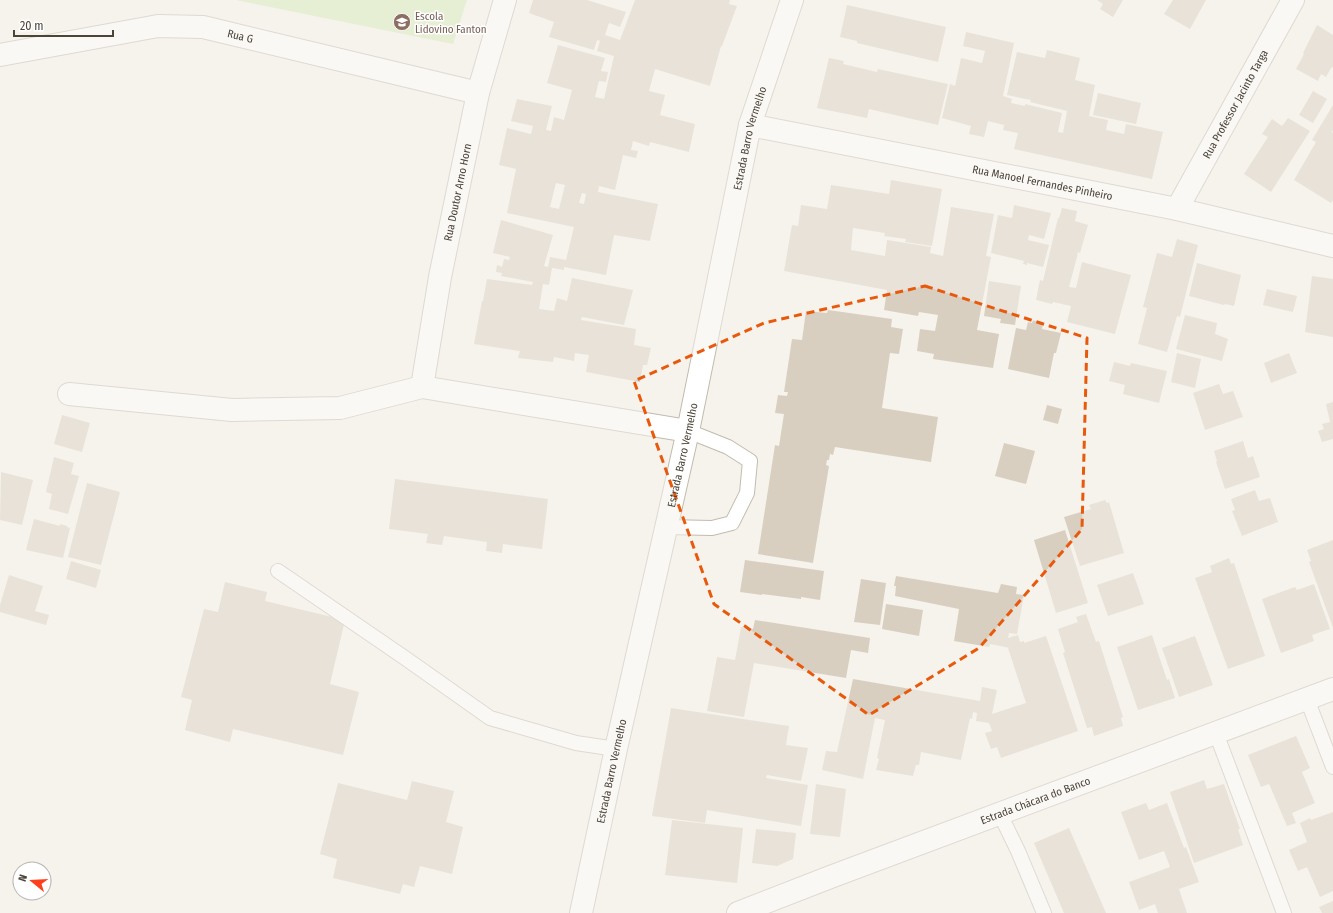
<svg xmlns="http://www.w3.org/2000/svg" width="1333" height="913" font-family="'Fira Sans Condensed',sans-serif">
<style>
.green{fill:#d2eab5}
.building{fill:#d8cfc1;fill-rule:evenodd}
.lines{fill:none;stroke-linecap:round;stroke-linejoin:round}
.service-casing{stroke:#c2bbae;stroke-width:16}
.minor-casing{stroke:#c2bbae;stroke-width:24}
.tertiary-casing{stroke:#c2bbae;stroke-width:24}
.service{stroke:#fff;stroke-width:14}
.minor{stroke:#fff;stroke-width:22}
.tertiary{stroke:#fff;stroke-width:22}
.marked{fill:none;stroke:#e8590c;stroke-width:3;stroke-dasharray:8 5;stroke-linejoin:round}
.labels{text-anchor:middle;dominant-baseline:central;stroke-width:3;stroke-linejoin:round;paint-order:stroke}
.education-label{font-size:11px;fill:#785e54;stroke:#fff;text-anchor:start}
.street-label{font-size:11px;fill:#4b4439;stroke:#fff}
</style>
<rect width="100%" height="100%" fill="#f6f3ec"/>
<path class="green" d="M236,0H467L453,44Z"/>
<path class="building" d="M533,0H587L626,12L620,27L609,23L605,35L620,40L635,0H730L729,4L737,6L722,46H721L710,86L655,69L649,91L665,95L660,115L695,124L689,152L650,142L649,146L633,141L631,150L638,151L636,158L623,155L615,190L599,186L598,192L658,204L650,241L614,235L606,275L564,267V270L552,268L549,285L543,284L539,309L554,311L557,298L567,301L572,278L633,290L624,325L582,317L581,320L636,329L634,345L651,348L647,365H643L640,382L586,372L589,355L575,353L574,361L554,357L553,362L518,358L520,351L474,344L482,301H483L487,279L532,285L533,282L501,276L502,273L496,272L497,265L502,267L504,259L509,260L510,257L493,253L501,220L553,235L544,266L548,267L550,257L566,260L574,227L507,213L516,169L499,165L507,128L531,134L533,126L511,121L517,99L552,106L546,130L551,131L554,117L564,120L572,90L547,83L558,45L605,58L601,71L608,72L606,82L599,81L595,97L604,99L614,56L597,51L600,41L597,40L594,50L549,37L554,22L529,13ZM556,183L565,185L559,209L550,207ZM582,193L586,194L584,204L579,203Z
M1097,0H1123L1113,17L1100,9L1103,4Z
M1173,0H1206L1190,29L1164,14Z
M847,5L946,27L938,62L857,43V41L840,37Z
M1317,25L1333,35V67L1331,68L1326,77L1321,74L1318,81L1296,69L1304,54L1303,53Z
M966,32L1014,43L1003,96L1012,99L1011,103L1025,106V104L1062,113L1058,132L1063,133L1067,111L1030,102L1031,100L1007,95L1017,52L1045,58L1047,50L1080,58L1075,80L1095,85L1089,116L1108,120L1106,130L1124,134L1126,124L1163,132L1152,179L1014,149L1018,133L1003,130L1004,125L988,121L984,137L969,134L971,126L942,118L950,84L955,86L961,58L982,63L985,51L963,46Z
M829,58L844,61L843,64L877,72L878,69L948,84L938,125L869,109L867,118L817,108Z
M1313,91L1327,99L1313,123L1299,115Z
M1098,93L1141,103L1136,124L1093,115Z
M1333,105V130L1332,132L1333,133V200L1331,203L1294,180L1316,142L1312,140Z
M1288,118L1310,131L1271,192L1244,174L1268,137L1262,134L1272,119L1282,126Z
M891,180L942,189L932,246L905,242L906,239L884,236L885,233L853,228L851,250L885,256L887,240L931,247L930,253L943,256L951,207L994,214L986,256L991,257L977,330L999,334L993,368L933,359L934,354L917,351L920,329L935,331L938,315L919,312L918,316L884,310L887,290L784,271L792,225L798,226L801,205L827,209L831,185L889,194Z
M1014,205L1051,213L1044,239L1029,235L1028,240L1049,245L1043,267L1027,263V265L1023,264L1024,261L991,253L998,215L1012,218Z
M1062,208L1077,211L1075,221L1088,225L1080,253L1078,252L1077,257L1069,287L1076,288L1082,262L1131,275L1115,334L1067,322L1071,306L1053,302L1052,304L1036,300L1040,280L1043,281L1058,218H1059Z
M1177,239L1198,245L1180,317L1177,316L1167,352L1138,344L1147,308L1143,307L1157,253L1172,257Z
M1197,263L1241,275L1234,306L1225,304L1224,305L1189,296Z
M1312,276L1333,279V337L1305,332Z
M989,281L1021,286L1015,325L1000,323L1001,319L984,316Z
M1267,289L1297,296L1293,312L1263,305Z
M828,310L892,319L891,327L903,329L899,354L890,353L882,408L938,417L931,462L835,447L833,455L830,454L829,460H827L826,465L829,466L813,563L758,554L775,445L779,446L784,414L775,413L778,395L787,396L788,392H784L792,339L802,340L806,311L827,313Z
M1185,315L1217,323L1215,334L1228,339L1222,361L1176,349Z
M1033,320L1043,322L1042,329L1061,333L1056,353H1054L1049,378L1008,369L1016,328L1026,330L1028,322L1032,323Z
M1177,353L1201,359L1195,388L1171,382Z
M1289,353L1297,373L1271,383L1264,363Z
M1114,362L1130,366L1131,363L1167,371L1159,403L1123,394L1125,385L1109,381Z
M1219,384L1223,394L1233,391L1243,417L1205,430L1193,393Z
M1333,402V439L1322,442L1318,431L1324,429L1322,424L1330,422L1326,404Z
M1047,405L1062,409L1058,424L1043,420Z
M62,415L90,423L82,452L54,444Z
M1243,441L1248,458L1253,456L1260,477L1225,489L1216,462L1217,461L1214,451Z
M1004,443L1035,451L1026,484L995,476Z
M54,457L74,463L71,474L79,476L68,514L49,509L52,494L46,492Z
M1,472L33,480L22,525L0,520Z
M395,479L548,499L542,549L503,544L502,553L486,551L487,542L444,536L442,545L426,543L428,534L389,529Z
M87,483L120,492L101,565L68,557Z
M1255,490L1259,501L1270,498L1278,522L1242,536L1232,511L1235,510L1231,499Z
M1105,500L1107,503L1109,502L1124,553L1080,566L1064,517L1091,509L1089,505Z
M34,519L60,526V524L67,526V527L70,528L63,558L26,550Z
M1065,530L1088,603L1056,613L1034,540Z
M1333,540V628L1309,562L1311,561L1307,550Z
M1229,558L1231,564L1234,563L1265,656L1228,669L1195,578L1212,572L1210,566Z
M745,560L824,571L820,600L801,597V599L762,594V595L740,592Z
M71,561L101,570L96,588L66,579Z
M1133,573L1144,604L1108,616L1097,585Z
M9,575L43,586L35,611L49,615L46,625L0,612V605Z
M896,576L998,593L1001,584L1017,587L1016,594L1024,595L1017,634L1009,633L1008,638L1018,635L1020,642L1024,641V643L1046,636L1078,731L1001,758L997,747L991,749L985,733L992,731L989,723L976,721L977,713L973,712L972,719L970,718L961,760L921,752L919,765H916L913,776L876,770L879,759L877,758L885,720L875,718L863,779L822,770L826,751L837,752L853,679L980,701L982,687L997,690L992,714L1026,703L1008,648H1010L990,644L989,647L954,641L959,609L895,596L896,586H894Z
M861,579L886,583L880,625L854,622Z
M225,582L267,592L265,601L345,620L330,684L359,692L343,755L233,729L230,742L185,730L192,700L181,697L204,609L218,612Z
M1314,584L1330,629L1312,635L1314,641L1281,653L1262,599L1295,587L1297,590Z
M886,604L923,610L919,636L882,629Z
M1086,614L1096,642L1099,641L1123,717L1121,718L1123,726L1094,736L1092,727L1087,728L1063,653L1065,652L1058,629L1078,622L1076,617Z
M755,620L870,638L868,653L851,650L846,678L754,663L744,717L707,711L717,657L735,660L741,627L753,629Z
M1152,635L1167,680L1169,679L1175,698L1138,710L1117,647Z
M1195,636L1213,685L1179,697L1162,648Z
M671,708L789,726L786,745L808,748L801,781L767,775L766,778L808,785L801,826L707,810L705,823L652,816Z
M1296,736L1310,768L1302,772L1315,803L1292,813L1296,823L1287,826L1269,784L1261,787L1248,755Z
M1204,780L1207,789L1224,784L1240,829H1238L1243,845L1194,863L1170,792Z
M412,781L454,791L446,822L463,827L452,874L420,866L414,887L403,884L400,894L333,878L337,859L320,854L338,783L407,800Z
M816,784L846,789L840,837L810,834Z
M1146,803L1149,810L1167,803L1184,848L1186,847L1199,882L1179,889L1187,913H1158L1155,904L1139,910L1129,882L1170,867L1164,851L1139,860L1121,812Z
M1333,812V891L1320,897L1307,867L1298,871L1289,850L1307,842L1300,823L1310,818L1311,820Z
M672,820L743,828L737,883L665,875Z
M1069,828L1106,913H1064L1034,843Z
M756,829L796,833L793,859L777,866L752,863Z
M1333,901V913H1322L1319,907Z"/>
<g class="lines">
<defs>
<path id="service" d="M666,527L712,528L732,523L747,493L750,461L728,447L688,431
M278,571L405,658L490,718L576,743L616,749
M1307,699L1333,767
M1216,733L1284,913
M1000,814L1018,851L1044,913"/>
<g id="minor">
<path id="s1" d="M0,55L158,26L203,27L478,93"/>
<path id="s2" d="M750,125L1177,209L1333,246"/>
<path id="s3" d="M1177,209L1293,0"/>
<path id="s4" d="M422,387L440,277L478,93L505,0"/>
<path d="M69,394L232,410L340,408L422,387L688,431"/>
</g>
<g id="tertiary">
<path id="s5" d="M581,913L616,749L688,431L750,125L792,0"/>
<path id="s6" d="M738,913L833,876L1333,689"/>
</g>
</defs>
<use href="#service" class="service-casing"/>
<use href="#minor" class="minor-casing"/>
<use href="#tertiary" class="tertiary-casing"/>
<use href="#service" class="service"/>
<use href="#minor" class="minor"/>
<use href="#tertiary" class="tertiary"/>
</g>
<path d="M0 0H1333V913H0ZM925,286L1087,338L1082,529L979,648L869,715L714,604L634,381L764,323Z" fill="#f6f3ec" fill-opacity=".55" fill-rule="evenodd"/>
<path class="marked" d="M925,286L1087,338L1082,529L979,648L869,715L714,604L634,381L764,323Z"/>
<defs>
<symbol id="school-disc" viewBox="-11 -11 22 22"><circle r="9.5" fill="#8d6e63" stroke="#fff"/><path d="M0-5L7-2L0 1L-7-2ZM-4 1L0 2.5L4 1V4Q0 6-4 4Z" fill="#fff"/></symbol>
</defs>
<g fill-rule="evenodd">
<use href="#school-disc" x="392" y="12" width="20" height="20"/>
</g>
<g class="labels">
<g class="education-label">
<text x="415" y="16">Escola<tspan x="415" dy="13">Lidovino Fanton</tspan></text>
</g>
<g class="street-label">
<text stroke="none"><textPath href="#s1" startOffset="244">Rua G</textPath></text>
<text stroke="none"><textPath href="#s3" startOffset="120">Rua Professor Jacinto Targa</textPath></text>
<text stroke="none"><textPath href="#s5" startOffset="793">Estrada Barro Vermelho</textPath></text>
<text stroke="none"><textPath href="#s2" startOffset="298">Rua Manoel Fernandes Pinheiro</textPath></text>
<text stroke="none"><textPath href="#s4" startOffset="198">Rua Doutor Arno Horn</textPath></text>
<text stroke="none"><textPath href="#s5" startOffset="469">Estrada Barro Vermelho</textPath></text>
<text stroke="none"><textPath href="#s5" startOffset="145">Estrada Barro Vermelho</textPath></text>
<text stroke="none"><textPath href="#s6" startOffset="318">Estrada Chácara do Banco</textPath></text>
</g>
</g>
<g transform="translate(32 881) rotate(288)"><circle r="19" fill="#ffffff" stroke="#b7b4b0"/>
<path d="M0-3L7 15L0 10L-7 15Z" fill="#fc3f1d"/>
<text y="-6" font-size="11" font-weight="bold" text-anchor="middle" fill="#4b4439">N</text>
</g>
<path d="M14 30v6h99v-6" fill="none" stroke="#4b4439" stroke-width="2"/>
<text x="20" y="30" font-size="12" fill="#4b4439" stroke="#ffffff" stroke-width="3" paint-order="stroke">20 m</text>
</svg>
